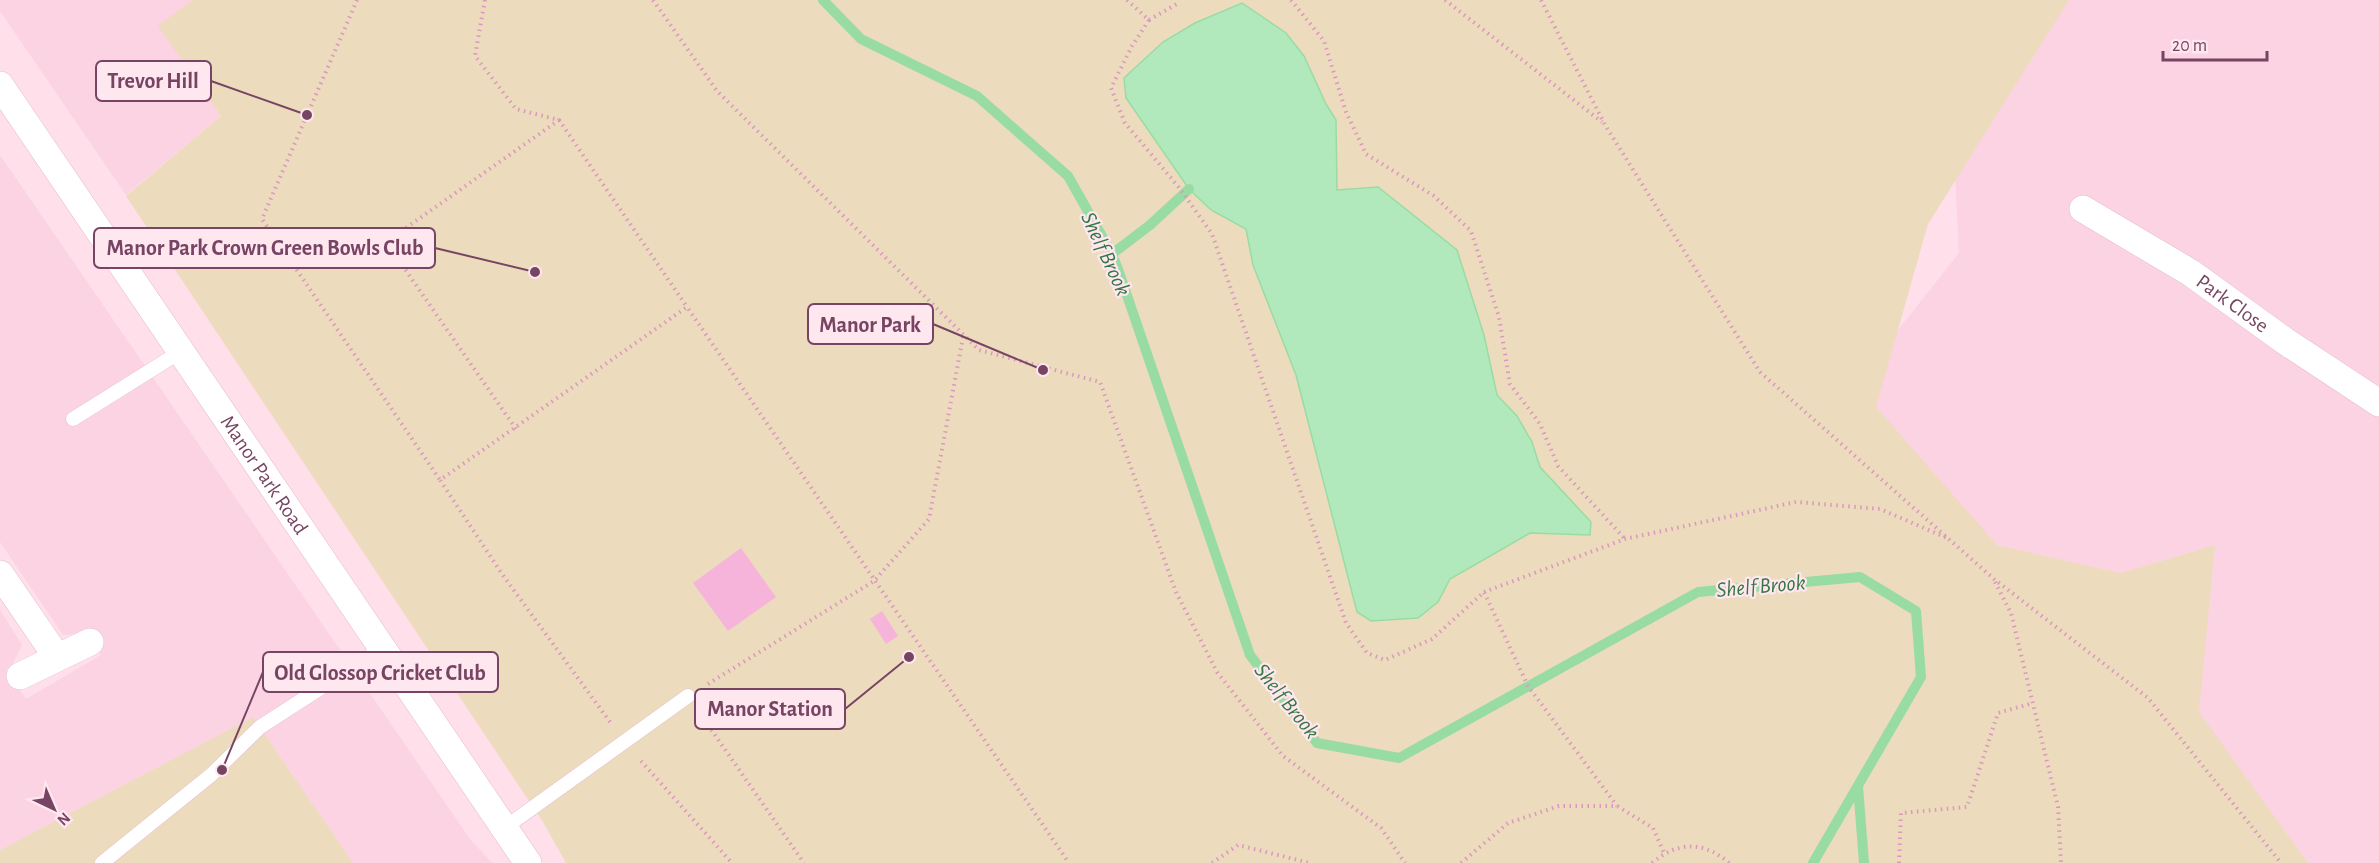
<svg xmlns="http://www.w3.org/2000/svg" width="2379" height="863" font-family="'Alegreya Sans',sans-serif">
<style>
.residential{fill:#fbd3e3}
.green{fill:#eddbbd}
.water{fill:#b2e9bc;stroke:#98dca4;stroke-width:1.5}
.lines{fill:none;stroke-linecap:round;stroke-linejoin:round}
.stream{stroke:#98dca4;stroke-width:10}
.building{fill:#f6b4da}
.service-casing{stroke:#e5bdd0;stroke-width:15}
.minor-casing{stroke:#e5bdd0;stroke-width:28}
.path{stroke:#db98be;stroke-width:4;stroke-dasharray:1.5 4.5;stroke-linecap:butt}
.service{stroke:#fff;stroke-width:14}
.minor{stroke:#fff;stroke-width:27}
.labels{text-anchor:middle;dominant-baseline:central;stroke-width:4.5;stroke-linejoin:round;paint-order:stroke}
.street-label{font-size:21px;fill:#774563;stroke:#ffe7f0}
.water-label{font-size:22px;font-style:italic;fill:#357642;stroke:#ffe7f0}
.leader{fill:none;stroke:#774563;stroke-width:2}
.callout-dot{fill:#774563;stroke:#ffe7f0;stroke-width:2}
.callout{fill:#ffe7f0;stroke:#774563;stroke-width:2}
.callout-label{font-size:22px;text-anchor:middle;font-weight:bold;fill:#774563}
</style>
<rect width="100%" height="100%" fill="#fedfea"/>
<path class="residential" d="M0,0H192L159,26L221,116L126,195L0,11Z
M2057,0H2379V863H2308L2198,712L2215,545L2121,573L1997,545L1830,416L1959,253L1953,135Z
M0,155L470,839L492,863H353L253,717L0,850V610L22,645L12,665L6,669L26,699L101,655L84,633L63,635L0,542Z"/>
<path class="green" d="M192,0H2069L1928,224L1876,407L1997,545L2121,573L2215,545L2199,712L2308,863H566L543,822L126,196L221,116L158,26Z
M253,717L353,863H0V850Z"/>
<path class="water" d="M1242,3L1286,33L1304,56L1326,104L1336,120L1337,190L1378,187L1457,250L1484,335L1497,395L1517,416L1532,442L1540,467L1591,522L1590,535L1530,533L1450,579L1438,602L1418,618L1371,621L1357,612L1296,375L1253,265L1246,229L1211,210L1189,189L1126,98L1124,78L1163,42L1195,23Z"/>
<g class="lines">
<path class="stream" d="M823,0L861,39L977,96L1068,176L1112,254L1119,272L1250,655L1317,743L1399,758L1698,592L1860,577L1916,611L1921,677L1813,863
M1112,254L1150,225L1189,189
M1858,786L1864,863"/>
</g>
<path class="building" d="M741,548L776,597L728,631L693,583Z
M882,611L898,636L886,644L870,619Z"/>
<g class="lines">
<defs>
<path id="service" d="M73,419L180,352
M503,829L688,696
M102,863L211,775L260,727L381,649"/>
<g id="minor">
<path id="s1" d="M0,85L528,863"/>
<path id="s2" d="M2083,209L2191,273L2285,341L2379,403"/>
<path d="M0,574L57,657"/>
<path d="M20,676L90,642"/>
</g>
</defs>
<use href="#service" class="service-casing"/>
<use href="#minor" class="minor-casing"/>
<path class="path" d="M357,0L262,219L440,480
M485,0L475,56L516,109L559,120L386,242L516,429
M653,0L717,91L979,350L1100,382L1176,592L1217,672L1283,756L1381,828L1405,863
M1127,0L1149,20L1132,46L1111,88L1125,123L1181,190L1212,234L1346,623L1367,653L1385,660L1432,639L1484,592L1528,686L1617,806
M1291,0L1324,41L1346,112L1366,154L1434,196L1471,231L1499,317L1510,384L1540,424L1558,466L1625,539
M1445,0L1602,122
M1541,0L1605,125L1760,372L1994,579L2148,698L2281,863
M1149,20L1180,2
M559,120L687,307
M1995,582L2011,613L2058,807L2061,863
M1484,592L1625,539L1796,502L1880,509L1947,538
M708,684L874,581L929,519L963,337
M701,715L804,863
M610,722L502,574L440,480L687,307L1069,863
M641,761L732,863
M1212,863L1238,845L1310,863
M1461,863L1508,823L1559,806H1617L1653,828L1664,853
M1652,863C1678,841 1704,841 1729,863
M1899,863L1901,813L1967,807L1998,713L2033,703"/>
<use href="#service" class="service"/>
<use href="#minor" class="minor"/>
</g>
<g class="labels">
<g class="street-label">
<text stroke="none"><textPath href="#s2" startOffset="177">Park Close</textPath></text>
<text stroke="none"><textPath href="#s1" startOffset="471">Manor Park Road</textPath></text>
</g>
<g class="water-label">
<text transform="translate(1106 254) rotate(65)">Shelf Brook</text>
<text transform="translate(1761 586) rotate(-5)">Shelf Brook</text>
<text transform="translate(1287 701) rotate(51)">Shelf Brook</text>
</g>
</g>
<path class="leader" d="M307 115L211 81M535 272L435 248M1043 370L933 324M222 770L263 672M909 657L845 709"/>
<g class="callout-dot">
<circle cx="307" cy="115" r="6"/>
<circle cx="535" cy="272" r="6"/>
<circle cx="1043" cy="370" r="6"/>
<circle cx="222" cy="770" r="6"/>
<circle cx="909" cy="657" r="6"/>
</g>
<g class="callout">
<rect x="96" y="61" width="115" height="40" rx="6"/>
<rect x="94" y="228" width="341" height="40" rx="6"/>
<rect x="808" y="304" width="125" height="40" rx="6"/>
<rect x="263" y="652" width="235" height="40" rx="6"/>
<rect x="695" y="689" width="150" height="40" rx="6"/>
</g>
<g class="callout-label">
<text x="153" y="88">Trevor Hill</text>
<text x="265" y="255">Manor Park Crown Green Bowls Club</text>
<text x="870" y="332">Manor Park</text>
<text x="380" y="680">Old Glossop Cricket Club</text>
<text x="770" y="716">Manor Station</text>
</g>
<g transform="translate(54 809) rotate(136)" stroke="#ffe7f0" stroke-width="4.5" paint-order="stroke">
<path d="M0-4.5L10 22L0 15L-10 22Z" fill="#774563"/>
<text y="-9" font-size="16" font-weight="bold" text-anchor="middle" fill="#774563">N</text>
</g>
<path d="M2163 51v9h104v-9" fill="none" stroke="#774563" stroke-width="3"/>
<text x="2172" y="51" font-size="18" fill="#774563" stroke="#ffe7f0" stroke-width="4.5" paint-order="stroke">20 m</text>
</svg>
